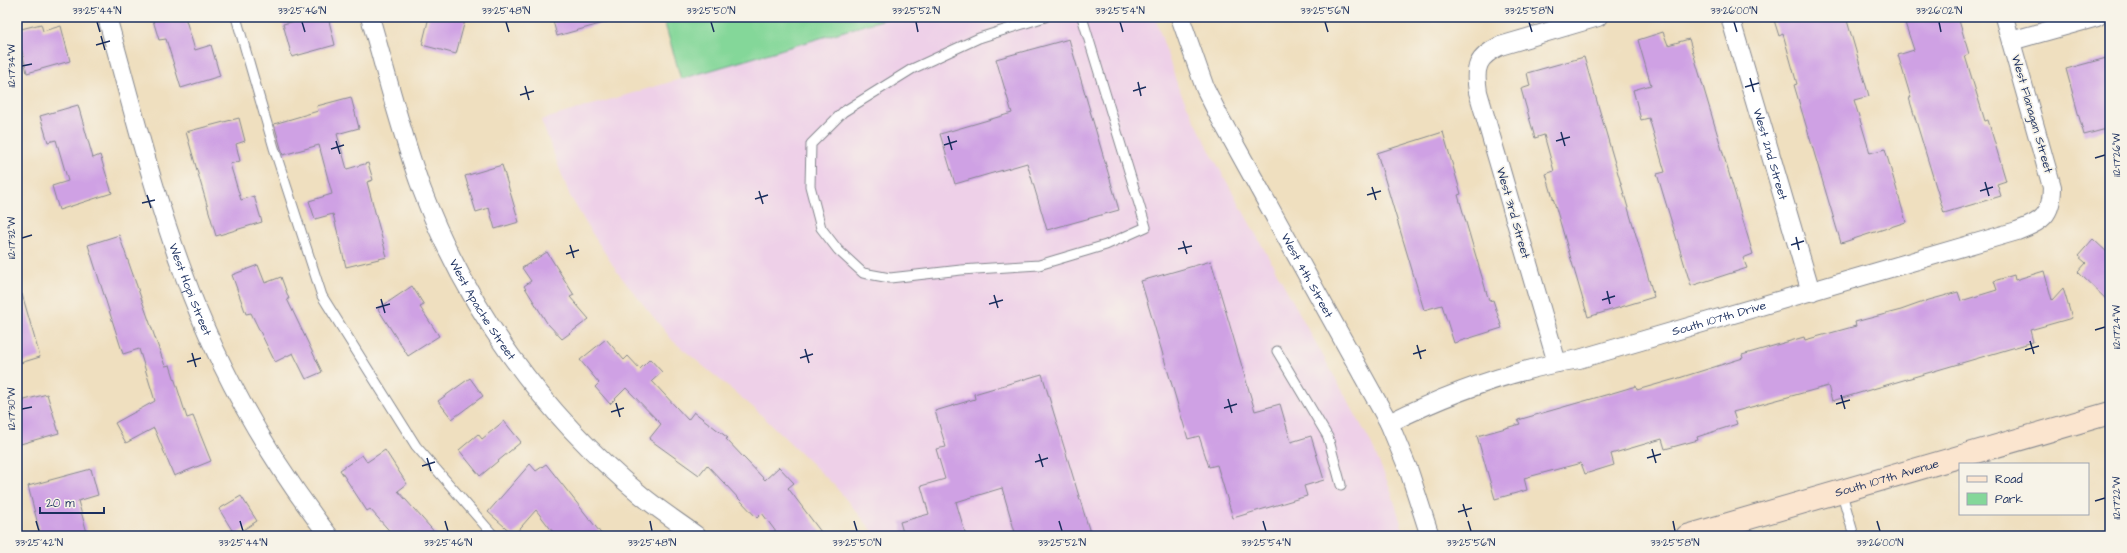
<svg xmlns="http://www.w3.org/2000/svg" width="2127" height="553" font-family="'Architects Daughter',sans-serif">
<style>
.built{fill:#eed0e8}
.green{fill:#84d799;stroke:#50837c}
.building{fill:#cfa1e4}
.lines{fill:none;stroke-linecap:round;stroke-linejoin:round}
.lane-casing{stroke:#85878e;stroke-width:11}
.street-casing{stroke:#85878e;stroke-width:20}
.secondary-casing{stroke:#85878e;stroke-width:24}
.lane{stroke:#fff;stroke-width:9}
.street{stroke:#fff;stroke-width:18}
.secondary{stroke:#fbe5cf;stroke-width:22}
.ticks{fill:none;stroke:#1b2f5e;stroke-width:1.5}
.labels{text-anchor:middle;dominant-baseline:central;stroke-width:3.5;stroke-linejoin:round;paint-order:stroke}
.street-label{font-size:12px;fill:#1b2f5e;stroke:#f7f3e8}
.neatline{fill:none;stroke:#1b2f5e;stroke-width:1.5}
.ticks-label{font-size:10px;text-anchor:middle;fill:#1b2f5e}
</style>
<rect width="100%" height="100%" fill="#f7f3e8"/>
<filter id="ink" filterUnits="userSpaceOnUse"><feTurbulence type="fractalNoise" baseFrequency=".025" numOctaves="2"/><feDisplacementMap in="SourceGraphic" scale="8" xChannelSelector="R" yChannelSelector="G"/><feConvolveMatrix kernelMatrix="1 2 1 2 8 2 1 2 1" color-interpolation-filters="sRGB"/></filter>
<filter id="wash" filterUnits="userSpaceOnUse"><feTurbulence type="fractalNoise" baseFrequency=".012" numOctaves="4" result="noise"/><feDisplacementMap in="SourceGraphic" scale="16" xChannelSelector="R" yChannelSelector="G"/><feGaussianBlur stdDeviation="0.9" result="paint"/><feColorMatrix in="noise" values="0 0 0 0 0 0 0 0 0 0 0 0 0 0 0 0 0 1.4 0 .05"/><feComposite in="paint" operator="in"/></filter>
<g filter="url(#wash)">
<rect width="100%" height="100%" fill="#efdfbf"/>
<path class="built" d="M892,17H1155L1178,87L1212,155L1370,441L1390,488L1405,536H877L834,485L754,408L673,341L618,273L590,230L570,196L541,120Z"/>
<path class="green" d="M663,17H892L681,79Z"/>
<g id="blocks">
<path class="building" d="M152,17H185L195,50L211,45L220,76L181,88L166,39L159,40Z
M311,17H328L335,45L292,57L283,24Z
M429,17H466L456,54L422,45Z
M552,17H606L607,22L557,36Z
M1773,17H1846L1869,96L1854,100L1870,153L1885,149L1906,222L1841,243L1794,85L1797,84L1783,34L1779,36Z
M1903,17H1958L1969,54L1965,56L1985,121L1988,120L2006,181L1997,184L2001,196L1944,213L1909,98H1911L1898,55L1914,50Z
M41,24L43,31L61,26L70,61L27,73L17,30Z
M1663,32L1668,45L1689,39L1753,254L1743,258L1747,268L1691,286L1657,174L1665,172L1649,118L1641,120L1633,90L1651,85L1638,40Z
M1069,39L1119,210L1047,230L1027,163L955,184L940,134L1012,113L996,59Z
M1584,57L1654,297L1588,317L1546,174L1554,171L1544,135L1535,138L1521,89L1530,86L1527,73Z
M2110,57V128L2084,135L2066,69Z
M351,97L359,128L337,134L347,169L368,163L373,180L367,182L387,257L346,267L333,214L315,219L309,201L332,194L319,145L283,155L274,124L318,111L317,106Z
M78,105L93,158L100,155L112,193L59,210L52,186L68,181L56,140L48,142L40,116Z
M239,118L245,141L236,144L240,161L230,164L241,200L254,196L262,222L216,236L186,132Z
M1443,132L1461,194L1458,195L1489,301L1493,300L1502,328L1454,343L1442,305L1424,310L1377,153Z
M502,165L519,222L495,229L489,208L476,212L465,176Z
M119,235L165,366L170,365L187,418L193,416L211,461L174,476L154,428L126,443L115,423L155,401L139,349L123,354L88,245Z
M2093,239L2110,255V303L2078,272L2086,263L2078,256Z
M547,252L574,295L570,297L589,319L562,339L547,323L524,286L531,281L522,268Z
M1211,261L1255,411L1280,404L1291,442L1311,436L1324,480L1304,486L1307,496L1233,518L1217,465L1209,467L1199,436L1188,439L1141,281Z
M258,265L265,283L281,277L289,299H287L322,372L306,379L293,353L275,362L251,313L246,314L232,275Z
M2044,271L2052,300L2063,288L2072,318L2030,330L2033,342L1832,401L1828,386L1733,412L1737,424L1697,437L1698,440L1665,449L1662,439L1611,454L1614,465L1585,474L1581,463L1524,478L1527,490L1495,499L1477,436L1520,424L1518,420L1609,394L1636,386L1637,390L1679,378L1743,358L1742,355L1804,337L1805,340L1856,326L1855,322L1901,310L1929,300L1958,292L1961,301L1997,290L1994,281L2014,275L2015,280Z
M412,286L424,305L420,307L439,336L408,356L378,309Z
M22,294L40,357L17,364V295Z
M606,339L624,360L628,356L640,369L650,359L662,372L652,381L688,420L694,412L728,438L726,439L765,480L779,467L794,483L788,488L824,536H779L762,513L757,518L707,465L699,475L649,439L661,424L626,388L610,404L595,387L599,383L580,360Z
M1042,374L1091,536H1016L1002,488L956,502L966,536H904L900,522L929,514L921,486L945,479L936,449L946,447L935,411L975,399L974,394Z
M470,378L483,396L452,419L438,401Z
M47,394L59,433L17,445V402Z
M504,421L521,442L480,476L459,450L478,434L482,439Z
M385,450L407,484L398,491L438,536H394L370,509L367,511L340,470L362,455L367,462Z
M530,464L536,471L546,464L603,536H556L536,510L514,535L488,512Z
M91,469L98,495L78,501L88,536H41L28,486Z
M241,496L257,521L235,535L219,509Z"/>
</g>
</g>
<g filter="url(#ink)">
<use href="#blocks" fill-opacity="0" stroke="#85878e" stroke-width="1"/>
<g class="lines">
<defs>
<path id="lane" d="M236,17L274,148L322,296L416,446L494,536
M1045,17L979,38L912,69L843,112L811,144L810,186L821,228L838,250L863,273L890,278L961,270L1039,265L1106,245L1146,227L1082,17
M1277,351L1328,437L1341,485
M1841,490L1854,536"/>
<g id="street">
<path id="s1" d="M107,17C131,102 152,189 183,272C217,367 268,457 329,536"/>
<path id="s2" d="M370,17C387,75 401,134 422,190C467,309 543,414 641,495C659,510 678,522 697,536"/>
<path id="s3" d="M1180,17L1205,88L1219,116L1389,423L1409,471L1430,536"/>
<path id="s4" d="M1730,17L1811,292"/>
<path d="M2011,41L2097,17"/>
<path d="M1557,363L1478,92C1474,67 1477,57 1500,46L1598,17"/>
<path id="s5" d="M1389,423C1449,393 1512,370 1579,359L2017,231C2042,222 2052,215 2052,187L2004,17"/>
</g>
<g id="secondary">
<path id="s6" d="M1687,536L2110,413"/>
</g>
</defs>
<use href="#lane" class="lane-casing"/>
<use href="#street" class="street-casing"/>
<use href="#secondary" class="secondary-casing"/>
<use href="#lane" class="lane"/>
<use href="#street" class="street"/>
<use href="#secondary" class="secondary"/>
</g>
</g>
<path class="ticks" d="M97,22L100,32M302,22L305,32M506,22L509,32M711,22L714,32M916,22L918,32M1120,22L1123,32M1325,22L1328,32M1529,22L1532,32M1734,22L1737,32M1939,22L1941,32M101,36L105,50M96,45L110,41M22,66L32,64M1750,78L1754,92M1138,82L1141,96M525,86L529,100M1745,87L1759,83M1133,91L1146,87M520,95L534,91M1561,132L1565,146M948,136L952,150M336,141L340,154M1556,141L1570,137M944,145L957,141M331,149L344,145M2095,158L2105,155M1985,182L1989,196M1372,187L1376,200M759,191L763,204M1980,191L1993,187M147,195L151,208M1367,195L1381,191M755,199L768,195M142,203L155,200M1796,237L1799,250M22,238L32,235M1183,241L1187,254M570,245L574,258M1791,245L1804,241M1178,249L1192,246M566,254L579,250M1607,291L1610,304M994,295L998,308M381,299L385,313M1602,300L1615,296M989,304L1003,300M376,308L390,304M2095,330L2105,327M2030,341L2034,354M1417,345L1421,359M805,349L809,363M2025,350L2039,346M192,353L196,367M1413,354L1426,350M800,358L813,354M187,362L201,358M1841,395L1845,409M1228,399L1232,413M616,403L620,417M1836,404L1850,400M1224,408L1237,404M22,409L32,407M611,412L624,408M1652,449L1656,463M1039,454L1043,467M427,458L431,471M1647,458L1661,454M1035,462L1048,458M422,466L435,462M2095,501L2105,498M1463,504L1467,517M1458,512L1472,508M36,521L39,531M240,521L243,531M445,521L448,531M650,521L652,531M854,521L857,531M1059,521L1062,531M1263,521L1266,531M1468,521L1471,531M1673,521L1675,531M1877,521L1880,531"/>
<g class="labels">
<g class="street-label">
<text transform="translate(2032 114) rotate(74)">West Flanagan Street</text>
<text stroke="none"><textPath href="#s4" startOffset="143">West 2nd Street</textPath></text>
<text transform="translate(1513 213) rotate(74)">West 3rd Street</text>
<text stroke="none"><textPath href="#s3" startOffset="289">West 4th Street</textPath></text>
<text stroke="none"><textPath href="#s1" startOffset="285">West Hopi Street</textPath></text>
<text stroke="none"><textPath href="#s2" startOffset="315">West Apache Street</textPath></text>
<text stroke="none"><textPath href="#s5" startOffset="347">South 107th Drive</textPath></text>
<text stroke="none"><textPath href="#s6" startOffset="208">South 107th Avenue</textPath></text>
</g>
</g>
<rect width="2127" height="553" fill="none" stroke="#f7f3e8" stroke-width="44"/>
<rect x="1959" y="463" width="130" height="52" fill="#f7f3e8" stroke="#9fa5b1"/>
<rect x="1967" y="476" width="20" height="6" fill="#fbe5cf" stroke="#9fa5b1"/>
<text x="1995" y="483" font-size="12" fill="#1b2f5e">Road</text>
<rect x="1967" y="493" width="20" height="12" fill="#84d799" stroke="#9fa5b1"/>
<text x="1995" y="503" font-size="12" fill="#1b2f5e">Park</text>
<path d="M40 507v6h64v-6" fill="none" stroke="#1b2f5e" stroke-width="2"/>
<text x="46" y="507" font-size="12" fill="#1b2f5e" stroke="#f7f3e8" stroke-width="3" paint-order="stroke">20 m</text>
<rect x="22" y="22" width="2083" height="509" class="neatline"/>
<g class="ticks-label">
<text x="97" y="14">33°25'44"N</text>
<text x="302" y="14">33°25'46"N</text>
<text x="506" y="14">33°25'48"N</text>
<text x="711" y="14">33°25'50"N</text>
<text x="916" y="14">33°25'52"N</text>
<text x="1120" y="14">33°25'54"N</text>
<text x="1325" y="14">33°25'56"N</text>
<text x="1529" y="14">33°25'58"N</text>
<text x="1734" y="14">33°26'00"N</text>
<text x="1939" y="14">33°26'02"N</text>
<text transform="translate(11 66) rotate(-90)" y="4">112°17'34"W</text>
<text transform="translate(2116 155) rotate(-90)" y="4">112°17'26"W</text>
<text transform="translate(11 238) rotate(-90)" y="4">112°17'32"W</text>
<text transform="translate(2116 327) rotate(-90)" y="4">112°17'24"W</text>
<text transform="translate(11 409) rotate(-90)" y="4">112°17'30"W</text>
<text transform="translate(2116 498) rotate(-90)" y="4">112°17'22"W</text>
<text x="39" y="546">33°25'42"N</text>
<text x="243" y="546">33°25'44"N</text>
<text x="448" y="546">33°25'46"N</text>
<text x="652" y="546">33°25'48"N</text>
<text x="857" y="546">33°25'50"N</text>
<text x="1062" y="546">33°25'52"N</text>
<text x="1266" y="546">33°25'54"N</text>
<text x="1471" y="546">33°25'56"N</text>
<text x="1675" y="546">33°25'58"N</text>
<text x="1880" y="546">33°26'00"N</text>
</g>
</svg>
